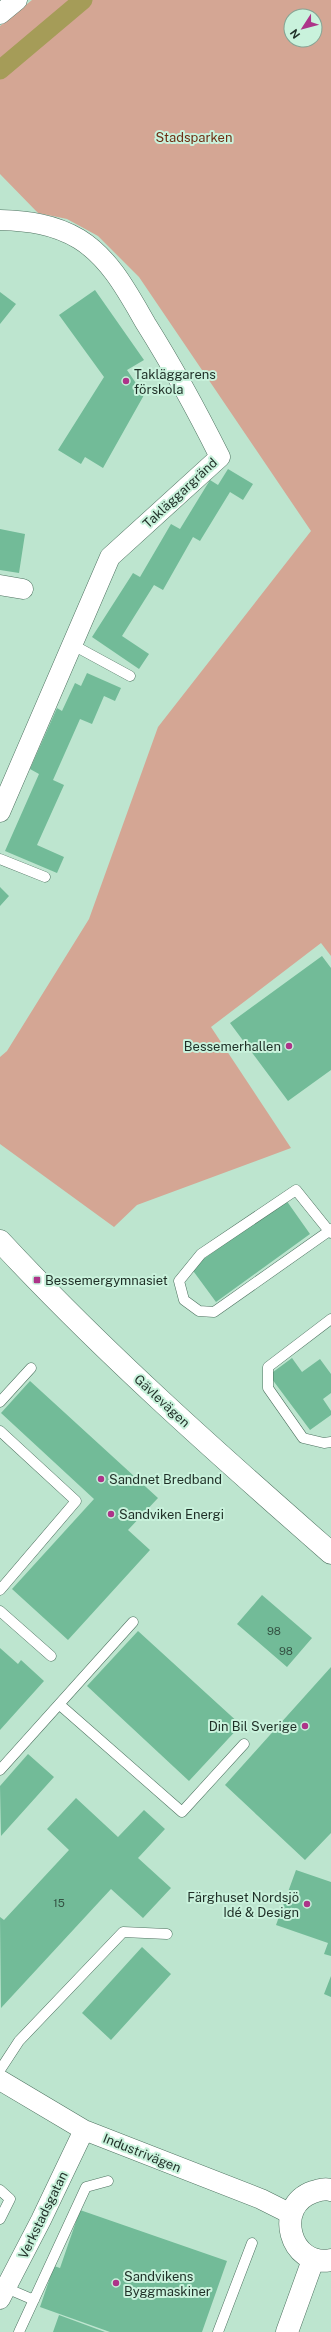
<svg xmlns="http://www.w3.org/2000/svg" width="331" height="2332" font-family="'Public Sans',sans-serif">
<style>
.green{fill:#d4a694;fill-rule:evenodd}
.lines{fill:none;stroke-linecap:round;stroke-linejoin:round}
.canal{stroke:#a59c58;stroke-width:19}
.building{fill:#72bb98}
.lane-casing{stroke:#4e7260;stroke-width:11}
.street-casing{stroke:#4e7260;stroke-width:21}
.secondary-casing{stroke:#4e7260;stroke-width:23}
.lane{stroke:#fff;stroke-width:10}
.street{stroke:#fff;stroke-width:20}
.secondary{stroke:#fff;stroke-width:22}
.poi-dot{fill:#ad3489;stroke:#c9f2dc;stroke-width:1.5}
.labels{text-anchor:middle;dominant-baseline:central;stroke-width:4;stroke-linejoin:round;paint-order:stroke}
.number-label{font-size:11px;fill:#345243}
.park-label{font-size:13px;fill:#6d2f14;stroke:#c9f2dc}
.poi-label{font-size:13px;fill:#1f2f27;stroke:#c9f2dc;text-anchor:start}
.street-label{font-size:13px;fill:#1f2f27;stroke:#c9f2dc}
</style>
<rect width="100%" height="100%" fill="#bde5cf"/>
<path class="green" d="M32,0H331V956L321,943L211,1027L291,1148L137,1205L114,1227L0,1144V1057L7,1051L89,919L158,727L311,531L139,277L98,236L67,219L38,213L0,174V26ZM291,16H315V40H291Z"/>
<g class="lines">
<path class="canal" d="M0,70L83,0"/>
</g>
<path class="building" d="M95,290L144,360L127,370L144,395L103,468L85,457L81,464L58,450L104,377L59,315Z
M0,292L16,304L0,324Z
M228,469L253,484L243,500L230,492L200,541L193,537L163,590L154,585L122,636L149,654L139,669L92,637L133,573L140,577L171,524L180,529L210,480L218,485Z
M0,529L25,534L19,573L0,570Z
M87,673L121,688L115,701L104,696L92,724L80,719L53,780L64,785L37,845L64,857L57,873L5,851L39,774L30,769L57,708L62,711L75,683L81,686Z
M0,887L9,896L0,906Z
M322,956L331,968V1070L288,1101L230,1023Z
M286,1200L310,1234L216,1302L191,1268Z
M292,1358L302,1372L320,1359L331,1374V1393L323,1399L331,1411V1415L310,1430L269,1375Z
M30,1381L158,1498L128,1530L150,1550L68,1640L12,1589L94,1499L1,1413Z
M262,1595L312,1638L287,1667L237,1624Z
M138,1631L241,1725L189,1781L87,1686Z
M0,1648L18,1664L21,1660L44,1681L0,1730Z
M331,1667V1833L305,1860L225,1785Z
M28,1754L54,1777L1,1836L0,1786Z
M76,1798L118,1837L144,1810L165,1829L138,1858L171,1888L143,1918L111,1889L1,2008L0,1917L4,1920L69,1850L47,1829Z
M296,1870L331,1882V1956L324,1954L328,1943L276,1925Z
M142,1947L171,1974L111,2040L82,2013Z
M331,1976V1997L324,1994Z
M80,2210L227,2261L202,2332H110L40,2307L54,2266L60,2268Z
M59,2315L105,2332H53Z"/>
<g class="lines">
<defs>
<path id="lane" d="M73,645L130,676
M0,859L45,877
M331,1229L329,1231L214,1312L199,1311L184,1300L179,1281L201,1254L296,1190L329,1231L331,1233
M331,1319L268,1367V1388L303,1438L324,1443L331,1442
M0,1402L31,1368
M0,1431L76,1501L0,1590
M0,1611L51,1656
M60,1705L182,1812L244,1744
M0,1770L133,1622
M0,2070L19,2041L123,1932L167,1934
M0,2190L10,2199L0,2219
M6,2288L34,2300
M19,2332L86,2187L108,2181
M218,2332L252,2243"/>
<path id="street" d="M0,14L17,0
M0,220C28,221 54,224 79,239C110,258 128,293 146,324C173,367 197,411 220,457L110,557L0,812
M0,585L23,589
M0,2080L84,2130L261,2199L291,2214
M0,2299L41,2220L84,2130"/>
<path id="secondary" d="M0,1241C103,1352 217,1453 331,1553
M331,2190C325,2188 319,2190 313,2192C273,2206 290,2268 331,2260
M287,2332L313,2260"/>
</defs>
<use href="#lane" class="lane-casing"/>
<use href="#street" class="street-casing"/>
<use href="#secondary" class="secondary-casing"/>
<use href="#lane" class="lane"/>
<use href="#street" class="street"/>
<use href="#secondary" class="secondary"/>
</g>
<g class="poi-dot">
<circle cx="126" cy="381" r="4"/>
<circle cx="289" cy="1046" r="4"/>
<rect x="33" y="1276" width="8" height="8" rx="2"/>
<circle cx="101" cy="1479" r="4"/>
<circle cx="111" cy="1514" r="4"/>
<circle cx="305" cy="1726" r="4"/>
<circle cx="307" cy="1904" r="4"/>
<circle cx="116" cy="2283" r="4"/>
</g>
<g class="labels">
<g class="number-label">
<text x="274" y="1631">98</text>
<text x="286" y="1651">98</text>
<text x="59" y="1903">15</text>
</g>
<g class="park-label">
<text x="194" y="137">Stadsparken</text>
</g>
<g class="poi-label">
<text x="134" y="374">Takläggarens<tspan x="134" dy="15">förskola</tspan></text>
<text x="281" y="1046" text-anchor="end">Bessemerhallen</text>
<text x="45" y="1280">Bessemergymnasiet</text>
<text x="109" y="1479">Sandnet Bredband</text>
<text x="119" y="1514">Sandviken Energi</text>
<text x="297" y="1726" text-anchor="end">Din Bil Sverige</text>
<text x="299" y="1897" text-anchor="end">Färghuset Nordsjö<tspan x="299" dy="15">Idé &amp; Design</tspan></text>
<text x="124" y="2276">Sandvikens<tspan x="124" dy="15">Byggmaskiner</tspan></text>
</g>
<g class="street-label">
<text transform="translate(180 493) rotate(-43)">Takläggargränd</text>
<text transform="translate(162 1401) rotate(43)">Gävlevägen</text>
<text transform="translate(142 2153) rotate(22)">Industrivägen</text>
<text transform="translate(43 2215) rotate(-64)">Verkstadsgatan</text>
</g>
</g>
<g transform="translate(303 28) rotate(234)"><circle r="19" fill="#c9f2dc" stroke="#85a494"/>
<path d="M0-3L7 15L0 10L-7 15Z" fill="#ad3489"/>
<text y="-6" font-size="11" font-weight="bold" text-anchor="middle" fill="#1f2f27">N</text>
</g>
</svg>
